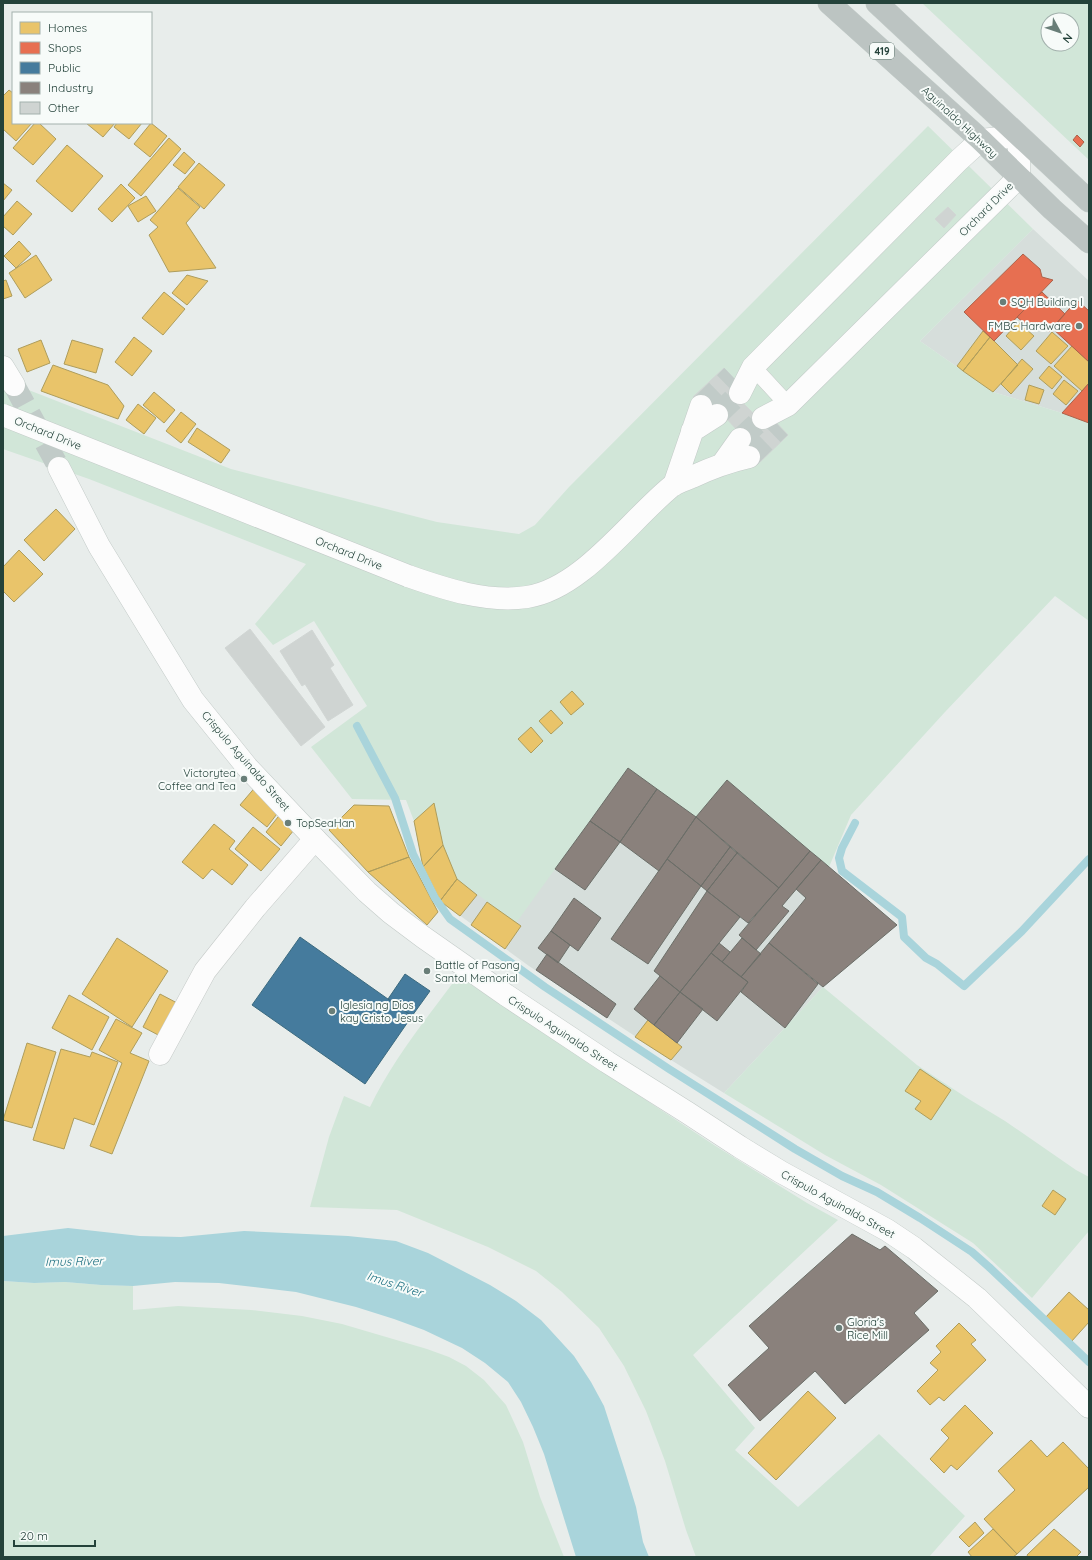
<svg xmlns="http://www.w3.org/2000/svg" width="1092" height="1560" font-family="Quicksand,sans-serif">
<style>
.built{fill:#d6dedb}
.green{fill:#d1e6d8;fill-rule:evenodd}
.water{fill:#a9d4db}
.homes{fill:#e9c46a;stroke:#ae9d5c}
.shops{fill:#e76f51;stroke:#ac624a}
.public{fill:#457b9d;stroke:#3b6a7f}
.industry{fill:#8a817c;stroke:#6b6e68}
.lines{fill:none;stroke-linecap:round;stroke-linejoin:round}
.stream{stroke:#a9d4db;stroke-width:8}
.building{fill:#cfd4d2;stroke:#d1d6d4}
.secondary-tunnel{stroke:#c1cbc8;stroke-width:22;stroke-dasharray:22 11;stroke-linecap:butt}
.lane-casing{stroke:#c5cac8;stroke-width:17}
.street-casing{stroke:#c5cac8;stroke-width:23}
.secondary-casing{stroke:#c3cbc8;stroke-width:23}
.highway-casing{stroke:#c3ccc9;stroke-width:23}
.lane{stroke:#fcfcfc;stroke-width:16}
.street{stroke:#fcfcfc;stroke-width:22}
.secondary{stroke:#fcfcfc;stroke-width:22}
.highway{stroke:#bcc4c2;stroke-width:22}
.secondary-bridge-casing{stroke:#c3cbc8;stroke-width:23;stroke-linecap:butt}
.secondary-bridge{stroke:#fcfcfc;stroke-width:22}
.poi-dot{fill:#697e78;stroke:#f7fbf9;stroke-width:1.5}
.labels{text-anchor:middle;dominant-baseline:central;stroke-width:4;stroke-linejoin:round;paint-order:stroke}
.shield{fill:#f7fbf9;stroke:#637a73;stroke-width:1}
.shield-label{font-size:10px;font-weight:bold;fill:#24423a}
.street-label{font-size:11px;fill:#24423a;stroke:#f7fbf9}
.poi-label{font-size:11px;fill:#24423a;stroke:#f7fbf9;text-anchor:start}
.water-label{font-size:12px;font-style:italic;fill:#1c6f80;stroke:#f7fbf9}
</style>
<rect width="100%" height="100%" fill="#e8edeb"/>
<path class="built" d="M1033,229L1089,281V423L1062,413L993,392L920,341Z
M590,663L897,925L823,987L724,1093L671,1060L529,966L440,901L423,867L414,821Z"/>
<path class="green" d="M922,3H1089V160ZM1048,20H1072V44H1048Z
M928,126L1033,229L920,341L993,392L1062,413L1089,423V621L1055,596L945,712L851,815L829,867L727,781L696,817L628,768L516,923L457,879L443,845L434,803L414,821L406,800L352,799L311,747L367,706L314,621L273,645L255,624L306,564L89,479L3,449V380L231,469L437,522L519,534L535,525L569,487Z
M458,976L714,1145L807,1203L838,1220L693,1355L755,1428L735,1450L798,1507L879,1434L965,1516L929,1557H696L686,1530L665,1461L646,1411L624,1366L599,1328L562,1292L536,1271L488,1247L397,1210L310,1207L329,1137L344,1096L370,1107C393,1059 427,1018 458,976Z
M823,987L917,1065L967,1098L1005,1121L1076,1170L1089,1177V1231L1032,1298L973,1243L881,1185L825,1155L724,1093Z
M3,1281L34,1283L65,1282L101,1285L133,1286V1310L178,1306L251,1310L302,1316L342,1324L427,1349L449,1357L466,1366L484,1380L506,1405L523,1442L540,1497L564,1557H3Z"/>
<path class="water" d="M68,1228L140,1236L181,1237L244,1231L348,1236L396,1241L428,1253L490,1285L516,1301L541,1320L574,1356L591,1382L604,1406L625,1471L636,1507L643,1542L649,1557H576L544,1454L533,1427L521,1402L508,1382L485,1363L462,1348L424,1330L394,1319L356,1307L296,1292L219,1283L175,1282L133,1286L101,1285L65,1282L34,1283L3,1281V1236Z"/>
<path class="homes" d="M9,90L13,93V123H32L16,141L3,129V96Z
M35,123H39L56,139L33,165L13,148Z
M86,123H115L103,137Z
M117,123H142L129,139L114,127Z
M151,123L167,136L150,157L134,144Z
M169,138L181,149L141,196L128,185Z
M67,145L103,176L72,212L36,181Z
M184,152L195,162L185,174L173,165Z
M199,163L225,185L204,209L178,187Z
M3,183L12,190L3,201Z
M121,184L135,198L112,222L98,209Z
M178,188L200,207L186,223L216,268L169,272L149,235L158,227L150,220Z
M146,196L156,211L138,222L128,206Z
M17,201L32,214L13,235L3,226V217Z
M19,241L31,254L16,268L4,256Z
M36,255L52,280L25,298L9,273Z
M187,275L208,281L187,305L172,293Z
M6,280L12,296L3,299V281Z
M164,292L185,309L163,335L142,318Z
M1018,322L1034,336L1021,350L1006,336Z
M983,331L990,337L963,371L957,366Z
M1052,332L1068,346L1051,364L1036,351Z
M134,337L152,351L132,376L115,362Z
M990,337L1018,365L993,392L963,371Z
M41,340L50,363L27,372L18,349Z
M72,340L103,349L96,373L64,364Z
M1072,346L1089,362V383L1082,391L1054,366Z
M1022,359L1033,369L1011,394L1001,384Z
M53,365L108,385L124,406L118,419L41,391Z
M1049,366L1062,377L1052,389L1039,378Z
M1064,380L1078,391L1066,405L1053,394Z
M1029,385L1044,390L1039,404L1025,400Z
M154,392L175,410L164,423L143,405Z
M138,404L156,418L144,434L126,420Z
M181,412L196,424L181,443L166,431Z
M197,428L230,450L221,463L188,442Z
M56,509L75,529L44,561L24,540Z
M19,550L43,574L14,602L3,591V567Z
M572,691L584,704L571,715L560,702Z
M551,710L563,723L551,734L539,721Z
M531,727L543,741L531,753L518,739Z
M257,785L283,806L267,827L240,805Z
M434,803L443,845L423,867L414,821Z
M354,805L389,806L409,857L368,872L329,830Z
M282,812L298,825L281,846L266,832Z
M214,824L235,841L229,849L248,865L232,885L212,869L203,879L182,862Z
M253,827L280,849L261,871L235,849Z
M443,845L457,879L440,901L423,867Z
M409,857L438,912L427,925L368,872Z
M457,879L477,895L460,916L440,901Z
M487,902L521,926L505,949L471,925Z
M117,938L168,971L132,1027L82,994Z
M160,994L179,1004L162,1037L143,1027Z
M69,995L109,1017L92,1050L52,1028Z
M116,1019L142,1033L130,1053L149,1061L112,1154L90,1146L122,1063L99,1050Z
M648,1020L682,1047L671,1060L635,1037Z
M27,1043L56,1052L32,1128L3,1120Z
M61,1049L90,1057L92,1052L118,1062L94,1125L74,1118L64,1149L33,1140Z
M920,1069L951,1090L931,1120L915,1109L921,1101L905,1091Z
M1053,1190L1066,1199L1055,1215L1042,1206Z
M1069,1292L1089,1310V1322L1071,1342L1045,1318Z
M959,1323L976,1340L971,1344L986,1360L944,1401L939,1397L930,1405L917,1391L938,1370L930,1363L941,1352L936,1346Z
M808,1391L836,1418L776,1480L748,1453Z
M965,1405L993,1433L957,1470L951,1465L944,1473L930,1459L949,1438L941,1430Z
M1031,1440L1047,1457L1063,1442L1089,1469V1487L1017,1554L984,1519L1015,1490L998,1471Z
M975,1522L984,1533L969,1547L959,1537Z
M993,1529L1017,1554L1013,1557H972L968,1552Z
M1054,1529L1081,1552L1076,1557H1028L1027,1555Z"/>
<path class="shops" d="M1077,135L1084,142L1080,147L1073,140Z
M1023,254L1040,269L1042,277L1053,280L994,341L964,312Z
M1042,292L1065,314L1049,332L1039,323L1032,330L1017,317Z
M1077,300L1089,311V362L1052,328Z
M1089,383V423L1062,413L1082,391Z"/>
<path class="public" d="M300,937L412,1016L365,1084L252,1005Z
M405,974L430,991L412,1016L388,999Z"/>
<path class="industry" d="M628,768L657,789L620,842L590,821Z
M727,780L810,851L779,888L696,817Z
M657,789L696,817L659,871L620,842Z
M696,817L730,847L701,886L667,859Z
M590,821L620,842L585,890L555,869Z
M730,847L737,853L707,891L701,886Z
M810,851L821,860L782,906L789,911L756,950L739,935Z
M737,853L779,888L748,923L707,891Z
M667,859L701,886L648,964L611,939Z
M821,860L897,925L823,987L769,943L806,898L796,889Z
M707,891L740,917L680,992L654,971Z
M574,898L601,918L578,951L551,931Z
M551,931L570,945L558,963L538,948Z
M742,938L761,954L741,977L722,962Z
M719,943L730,952L722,962L711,953Z
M769,943L818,984L785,1028L741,992L748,982L741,977Z
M711,953L748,982L717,1021L680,992Z
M547,954L616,1004L607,1018L536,970Z
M660,976L680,992L654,1025L634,1009Z
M680,992L703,1009L677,1043L654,1025Z
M852,1234L880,1250L885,1246L938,1291L914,1313L929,1330L845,1404L815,1371L760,1421L728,1385L769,1348L749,1326Z"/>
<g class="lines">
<path class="stream" d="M357,726L395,798L413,854L435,898L450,919L545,987L669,1069L795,1149L842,1176L877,1192L920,1218L972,1252L989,1267L1089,1362
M855,823L842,848L839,858L842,871L902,917L904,937L926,958L937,964L964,986L1022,931L1089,859"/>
</g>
<path class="building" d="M948,207L956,215L944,228L935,219Z
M724,368L739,384L741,401L755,415L772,418L788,435L757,465L749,457L738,431L725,417L708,414L693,397Z
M250,629L325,727L301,746L225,648Z
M312,630L334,665L330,668L353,705L328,721L305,684L302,686L280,651Z"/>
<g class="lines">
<path class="secondary-tunnel" d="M14,385L59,468
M701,406L732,376
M717,415L740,393
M740,439L763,418
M749,457L780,427"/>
<defs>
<path id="lane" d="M753,367L788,405"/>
<path id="street" d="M160,1054L205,971L255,908L315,839"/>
<path id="secondary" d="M3,367L14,385
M740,393L753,367L959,160L981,140L1019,136V177L788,405L763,418
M692,431L717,415
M723,463L740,439
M59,468L99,546L193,700L247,767L315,839L367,892L391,913L423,937L506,995L607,1062L688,1113L740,1147L781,1172L887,1230L914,1248L977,1298L1089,1407
M674,485L701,406
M408,576C445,589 487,603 527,597C582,589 630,520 672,486C678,482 685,480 692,477C711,468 727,462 749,457"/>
<path id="highway" d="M829,3L981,140L1052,209L1089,242
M877,3L1089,201"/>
</defs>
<use href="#lane" class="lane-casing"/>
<use href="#street" class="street-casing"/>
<use href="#secondary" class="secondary-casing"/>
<use href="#highway" class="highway-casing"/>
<use href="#lane" class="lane"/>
<use href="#street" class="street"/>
<use href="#secondary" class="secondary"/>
<use href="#highway" class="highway"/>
<defs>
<path id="secondary-bridge" d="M3,415L408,576"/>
</defs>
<use href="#secondary-bridge" class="secondary-bridge-casing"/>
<use href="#secondary-bridge" class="secondary-bridge"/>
</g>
<g class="poi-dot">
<circle cx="1003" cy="302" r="4"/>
<circle cx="1079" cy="326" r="4"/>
<circle cx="244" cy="779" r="4"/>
<circle cx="288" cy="823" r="4"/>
<circle cx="427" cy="971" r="4"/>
<circle cx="332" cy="1011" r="4"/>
<circle cx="839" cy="1328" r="4"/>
</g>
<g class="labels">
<rect class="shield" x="870" y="43" width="24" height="16" rx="3"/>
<g class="shield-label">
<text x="882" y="51">419</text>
</g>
<g class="street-label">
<text transform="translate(960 122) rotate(43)">Aguinaldo Highway</text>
<text transform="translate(986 209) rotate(-45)">Orchard Drive</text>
<text transform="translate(48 433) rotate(22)">Orchard Drive</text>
<text transform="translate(349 553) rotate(22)">Orchard Drive</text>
<text transform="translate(246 761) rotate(49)">Crispulo Aguinaldo Street</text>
<text transform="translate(563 1033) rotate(33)">Crispulo Aguinaldo Street</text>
<text transform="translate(838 1204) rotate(29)">Crispulo Aguinaldo Street</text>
</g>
<g class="poi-label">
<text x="1011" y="302">SQH Building I</text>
<text x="1071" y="326" text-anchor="end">FMBC Hardware</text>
<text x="236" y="773" text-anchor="end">Victorytea<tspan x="236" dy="13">Coffee and Tea</tspan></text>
<text x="296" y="823">TopSeaHan</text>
<text x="435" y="965">Battle of Pasong<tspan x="435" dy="13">Santol Memorial</tspan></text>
<text x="340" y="1005">Iglesia ng Dios<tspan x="340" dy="13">kay Cristo Jesus</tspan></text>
<text x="847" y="1322">Gloria's<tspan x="847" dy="13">Rice Mill</tspan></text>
</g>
<g class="water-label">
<text transform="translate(74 1261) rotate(-1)">Imus River</text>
<text transform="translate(395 1284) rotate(18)">Imus River</text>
</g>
</g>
<rect width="1092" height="1560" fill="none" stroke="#24423a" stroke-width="8"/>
<rect x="12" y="12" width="140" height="112" fill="#f7fbf9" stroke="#a3b1ad"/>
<rect x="20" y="22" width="20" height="12" fill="#e9c46a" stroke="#a3b1ad"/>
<text x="48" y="32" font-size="12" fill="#24423a">Homes</text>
<rect x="20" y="42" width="20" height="12" fill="#e76f51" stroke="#a3b1ad"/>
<text x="48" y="52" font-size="12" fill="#24423a">Shops</text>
<rect x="20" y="62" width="20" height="12" fill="#457b9d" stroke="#a3b1ad"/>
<text x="48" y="72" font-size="12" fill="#24423a">Public</text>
<rect x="20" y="82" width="20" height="12" fill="#8a817c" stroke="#a3b1ad"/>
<text x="48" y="92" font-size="12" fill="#24423a">Industry</text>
<rect x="20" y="102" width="20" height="12" fill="#cfd4d2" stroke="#a3b1ad"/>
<text x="48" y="112" font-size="12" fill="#24423a">Other</text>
<g transform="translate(1060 32) rotate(130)"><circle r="19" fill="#f7fbf9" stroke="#a3b1ad"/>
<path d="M0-3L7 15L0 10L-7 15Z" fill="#697e78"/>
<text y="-6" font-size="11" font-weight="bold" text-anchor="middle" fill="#24423a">N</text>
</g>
<path d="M14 1540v6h81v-6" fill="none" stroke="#24423a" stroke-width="2"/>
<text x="20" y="1540" font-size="12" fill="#24423a" stroke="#f7fbf9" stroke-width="3" paint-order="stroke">20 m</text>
</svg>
